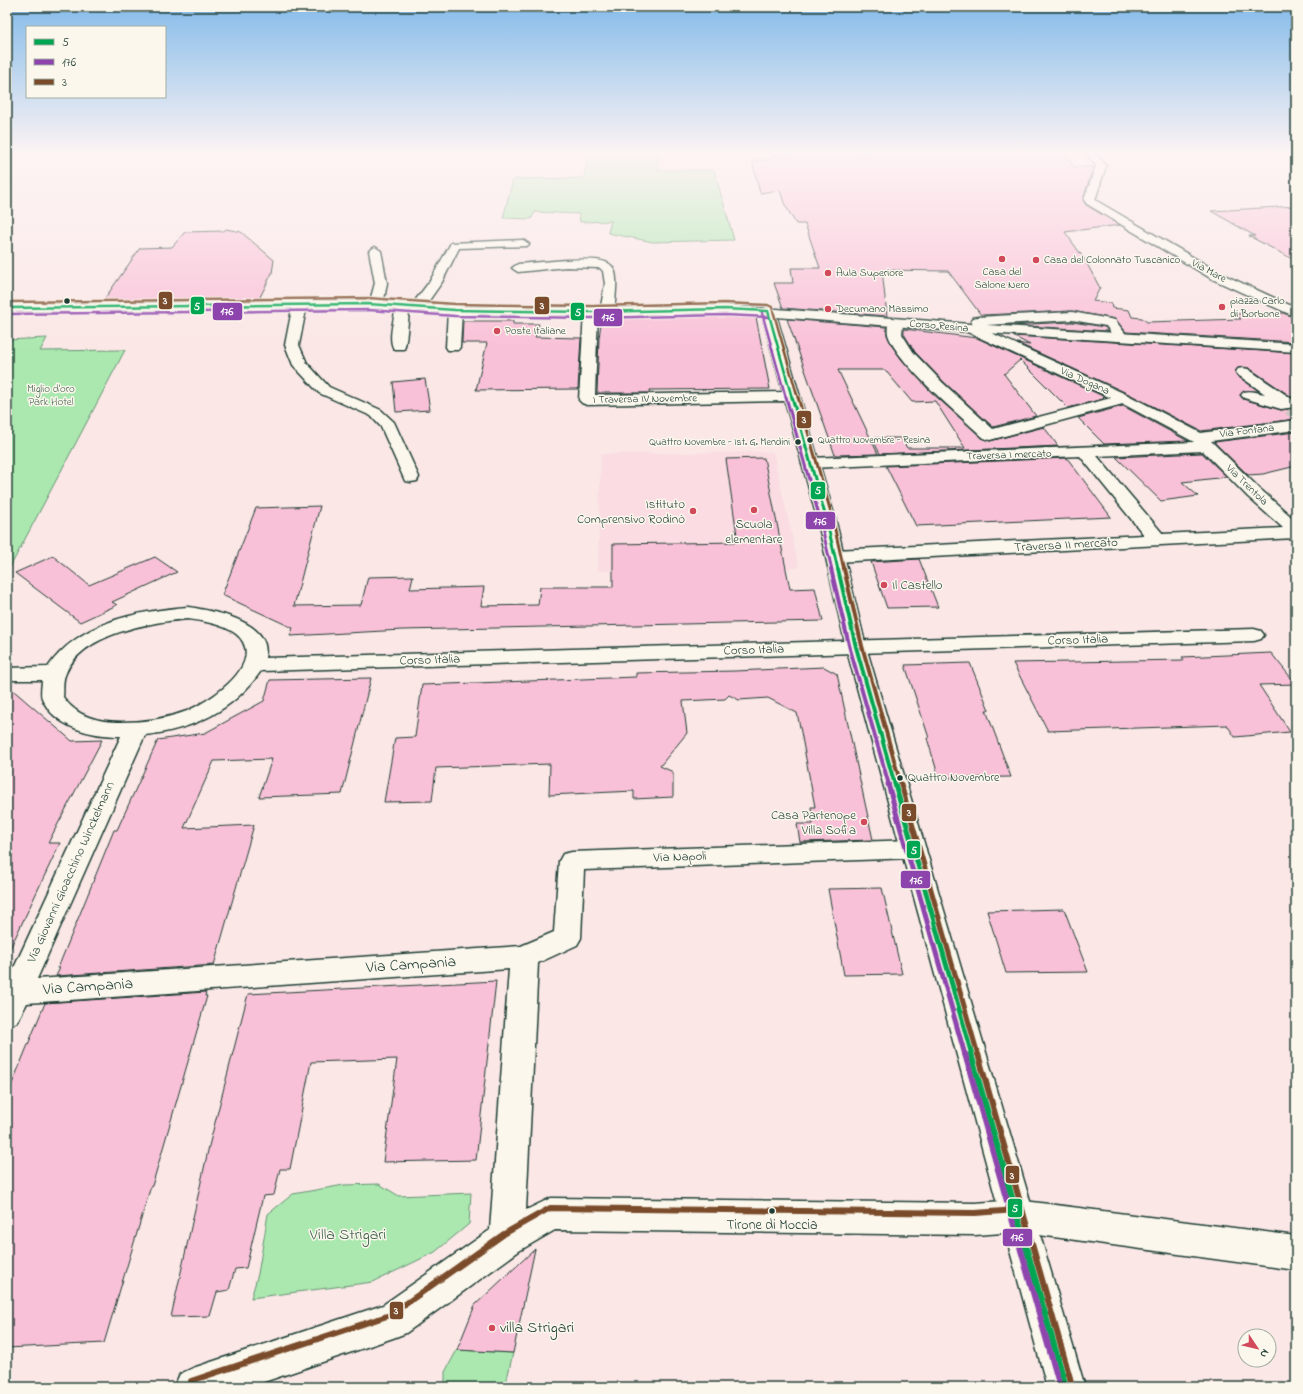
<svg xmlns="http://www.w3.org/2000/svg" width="1303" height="1394" font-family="'Indie Flower',sans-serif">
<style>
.built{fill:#fadce2}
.green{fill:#abe8af;stroke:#659272}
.building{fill:#f9c1d7;stroke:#1f3d34}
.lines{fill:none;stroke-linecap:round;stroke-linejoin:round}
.minor-tunnel{stroke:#cec5c2;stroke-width:17;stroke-dasharray:17 8;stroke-linecap:butt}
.minor-casing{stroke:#1f3d34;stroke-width:3}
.tertiary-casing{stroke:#1f3d34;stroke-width:3}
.primary-casing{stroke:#1f3d34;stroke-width:3}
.minor{fill:#fbf7ec;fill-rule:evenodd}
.tertiary{fill:#fbf7ec;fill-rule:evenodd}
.primary{fill:#fbf7ec;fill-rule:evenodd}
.bus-1-far4-casing{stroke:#fbf7ec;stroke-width:4.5}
.bus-1-far3-casing{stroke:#fbf7ec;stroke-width:5.5}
.bus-1-far2-casing{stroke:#fbf7ec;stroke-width:7}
.bus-1-far1-casing{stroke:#fbf7ec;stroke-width:8}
.bus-1-casing{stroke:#fbf7ec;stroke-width:9}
.bus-2-far4-casing{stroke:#fbf7ec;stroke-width:4.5}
.bus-2-far3-casing{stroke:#fbf7ec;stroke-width:5.5}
.bus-2-far2-casing{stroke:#fbf7ec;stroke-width:7}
.bus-2-far1-casing{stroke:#fbf7ec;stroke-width:8}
.bus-2-casing{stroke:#fbf7ec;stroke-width:9}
.bus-3-far4-casing{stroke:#fbf7ec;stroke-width:4.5}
.bus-3-far3-casing{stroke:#fbf7ec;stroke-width:5.5}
.bus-3-far2-casing{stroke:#fbf7ec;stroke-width:7}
.bus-3-far1-casing{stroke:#fbf7ec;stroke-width:8}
.bus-3-casing{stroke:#fbf7ec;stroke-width:9}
.bus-1-far4{stroke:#00a651;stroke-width:2.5}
.bus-1-far3{stroke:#00a651;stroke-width:3}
.bus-1-far2{stroke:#00a651;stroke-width:4}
.bus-1-far1{stroke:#00a651;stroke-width:5}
.bus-1{stroke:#00a651;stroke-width:6}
.bus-2-far4{stroke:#8e44ad;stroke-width:2.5}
.bus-2-far3{stroke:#8e44ad;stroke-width:3}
.bus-2-far2{stroke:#8e44ad;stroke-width:4}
.bus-2-far1{stroke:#8e44ad;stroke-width:5}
.bus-2{stroke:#8e44ad;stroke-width:6}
.bus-3-far4{stroke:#7a4b2a;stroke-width:2.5}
.bus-3-far3{stroke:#7a4b2a;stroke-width:3}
.bus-3-far2{stroke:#7a4b2a;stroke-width:4}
.bus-3-far1{stroke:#7a4b2a;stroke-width:5}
.bus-3{stroke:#7a4b2a;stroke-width:6}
.poi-dot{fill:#d1495b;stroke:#fbf7ec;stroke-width:1.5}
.bus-dot{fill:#1f3d34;stroke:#fbf7ec;stroke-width:1.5}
.labels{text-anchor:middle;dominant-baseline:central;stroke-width:3;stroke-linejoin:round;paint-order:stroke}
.far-bus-label{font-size:10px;fill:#1f3d34;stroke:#fbf7ec;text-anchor:start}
.far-poi-label{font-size:11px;fill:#1f3d34;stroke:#fbf7ec;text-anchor:start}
.far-street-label{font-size:11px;fill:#1f3d34;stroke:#fbf7ec}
.far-park-label{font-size:11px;fill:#3b5f4d;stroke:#fbf7ec}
.bus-label{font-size:12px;fill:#1f3d34;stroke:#fbf7ec;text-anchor:start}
.poi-label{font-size:13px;fill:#1f3d34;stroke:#fbf7ec;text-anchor:end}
.street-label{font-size:13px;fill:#1f3d34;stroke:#fbf7ec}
.near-bus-label{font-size:14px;fill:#1f3d34;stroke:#fbf7ec}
.near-street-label{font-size:16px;fill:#1f3d34;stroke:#fbf7ec}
.near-park-label{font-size:16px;fill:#3b5f4d;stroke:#fbf7ec}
.near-poi-label{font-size:16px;fill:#1f3d34;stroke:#fbf7ec;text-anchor:start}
.line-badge{stroke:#fbf7ec;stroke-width:1.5}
.badge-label{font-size:11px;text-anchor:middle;font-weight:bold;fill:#fff}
</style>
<rect width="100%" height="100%" fill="#fae7e6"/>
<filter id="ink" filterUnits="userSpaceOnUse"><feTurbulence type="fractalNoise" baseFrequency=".025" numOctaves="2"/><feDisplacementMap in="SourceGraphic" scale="8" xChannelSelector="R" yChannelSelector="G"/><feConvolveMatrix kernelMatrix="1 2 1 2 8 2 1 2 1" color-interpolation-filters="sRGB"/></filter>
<g filter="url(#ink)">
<path class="built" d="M773,452L799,568L598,571L601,454Z"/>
<path class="green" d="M588,153H660L657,170H714L734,240L653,242L608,233L611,221L580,222L579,214L535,212L531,219L503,218L513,179L584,178Z
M1058,318L1110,325L1112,330L1000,324Z
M47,338L40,351L125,350L7,573V340Z
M379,1184L399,1196L471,1193L469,1224L435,1252L373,1282L251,1298L258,1274L268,1214L293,1194L344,1185Z
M457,1350L513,1353L505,1387H445V1372Z"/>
<path class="building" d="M805,153H1065L1074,167H1093L1083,200L1086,205L1120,225L1065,232L1085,260L1100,288L1093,301L1111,303L1112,308L1129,310L1132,317L1142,318L1147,322L1241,319L1234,314L1283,313L1296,318V342L1126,332L1115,319L1072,311L981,315L948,271L882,270L887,316L783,308L774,283H793L791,268H820L805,224H796L784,203L780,190L760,193L752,161L775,159L771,156Z
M1296,206V261L1249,236H1255L1211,211Z
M226,229L241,232L274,260L272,273L259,299L103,301L140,248L172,247L185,232L224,231Z
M725,314L756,317L770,389L650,390L649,393H597L599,338L602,317Z
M787,319L886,327L887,335L892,346L902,360L929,390L983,439L990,441L1044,427L1058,446L880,454L872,438H901L907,448H965L935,401L912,402L885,370H838L878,454L835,455Z
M463,321H513V324H539L535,337L581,338L578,389L476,390L487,343H462Z
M1072,322L1105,327L1108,331L1011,325Z
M904,329L977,338L1107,398L1068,408L1020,360L1004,374L1036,416L993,427L944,382L915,352L904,334Z
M1013,336L1296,353V400L1249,368H1238L1235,371L1237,376L1259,391H1244L1240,395L1243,399L1281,410L1296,408V419L1201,431L1131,395L1017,343L1030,345Z
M425,379L430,410L396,412L393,382Z
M1123,406L1188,441L1104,444L1078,418Z
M1296,432V466L1263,474L1248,475L1214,442Z
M1202,453L1227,477L1182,482L1198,496L1161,501L1116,457Z
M764,458L790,589L815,588L823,621L402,630L290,636L293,628L222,595L256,508L320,506L294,606L361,605L368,577L413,576L410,589L484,587L481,606L538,605L540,587H613V544L738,542L726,459Z
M1067,458L1111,517L916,526L886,466Z
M53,556L89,585L155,557L177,572L112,602L117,605L80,622L15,573Z
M919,559L938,607L887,608L871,562Z
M1271,653L1296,684L1259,685L1290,732L1235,737L1227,725L1048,731L1013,663L1184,660L1182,657Z
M970,663L989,710H986L1011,777L939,778L927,738H929L905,665Z
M824,667L837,674L873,840L800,842L797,824H813L811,807H815L801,732L797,713L768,698L739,700L729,695L725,699L683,701L687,733L660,766L673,772V797L634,799V791L549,795L550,764L436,768L432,801L384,802L395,738L415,737L422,685L636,677V673L735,671Z
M371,678L342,794L259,797L272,759L214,761L184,828L254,825L214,965L56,976L60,968H58L114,830H117L158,740L205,733L264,701L270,680Z
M7,685L72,741L102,740L48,843H60L7,955Z
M882,888L902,974L844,975L828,889Z
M1064,909L1088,972L1006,973L987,911Z
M496,981L476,1160L383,1162L397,1059L311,1062L290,1169H280L274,1195L263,1196L246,1268L235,1269L229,1290L217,1292L210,1316L171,1317L209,1146L248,994Z
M206,992L205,996H207L152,1186H151L104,1343L7,1348V1096L45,1003Z
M535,1249L513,1353L457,1350L475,1305Z"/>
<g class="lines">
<path class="minor-tunnel" d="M1290,407L1296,411"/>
<defs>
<path id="minor" d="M1086,153H1096L1106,166L1095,200L1220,273L1296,308V317L1212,279L1087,204L1084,200L1096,166Z
M523,240L529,244L527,246L459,248L442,282L423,309L418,310L411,306L430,281L451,243Z
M375,247L381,251L387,283L383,305L376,309L369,305L375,283L369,251Z
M566,260C620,258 619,262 614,312L612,315H602L600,312L605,284L603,271L600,268L566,267L518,272L512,268L518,264Z
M300,300L307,304L299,345L307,363L329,387L381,410L394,422L419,477L417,481L411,482L405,481L381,427L371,416L319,393L293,365L285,345L293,304Z
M403,302L410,306C408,314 407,345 404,349H394C387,339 395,317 396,306Z
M455,306L460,307L462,310L460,347L458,350H448L446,347L448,310L450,307Z
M1072,312L1115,320L1128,337L1126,340H1116L1106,326L1072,320L986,325L987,331L1130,396L1201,433L1296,420V430L1211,441L1260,489L1296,521V538L835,562L828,560L826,556L828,552L835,550L1144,535L1080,456L810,468L804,467L802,463L804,459L810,458L1194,442L1123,404L990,440L984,438C962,417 895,362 888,334C887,329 888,323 891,319H901L903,322L902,334L914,353L943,383L993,429L1111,398L965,331L963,328L965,325H973L971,321L973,318L978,317ZM1203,451L1248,497L1283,528L1163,534L1097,456Z
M1243,368L1248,369L1295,401V407L1281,409L1244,398L1241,395L1244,392C1251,390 1257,393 1265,394L1238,375L1236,372L1238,369Z
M188,607C214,611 273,621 265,658L1254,629L1261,631L1264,635L1261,639L1254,641L261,671C233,711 192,730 145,735L37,979L521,946L554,932L559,861L563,854L572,852L913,840L922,843L926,849L922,855L913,858L584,870L581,938L577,945L538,963L526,1210L551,1198L975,1203L1017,1200L1296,1236V1270L1017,1232L975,1235L555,1230L519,1251L406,1333L393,1338L249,1387H174L180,1374L193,1368L383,1305L490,1230L509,969L27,1003L17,1022L7,1026V983L121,736C92,736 54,728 42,698C40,694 42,685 42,680H7V668L48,667C79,622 137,611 188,607ZM188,619C204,621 235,626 243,642C258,670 208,702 187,711C166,719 144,722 121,722C98,722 77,717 63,697C64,689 62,680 66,673C83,633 151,622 188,619Z"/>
<path id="tertiary" d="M768,307L773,308L775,311L835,518L866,647L1085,1387H1047L846,647L817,518L785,401L587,405L582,403L579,400L584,312L586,309H596L598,312L595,395L783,392L761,311L763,308Z"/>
<path id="primary" d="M368,300L455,306L591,308L725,305L970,324L1296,344V352L970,332L725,313L591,316L455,314L368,308L7,312V304Z"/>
</defs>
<use href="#minor" class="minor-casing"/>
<use href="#tertiary" class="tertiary-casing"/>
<use href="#primary" class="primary-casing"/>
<use href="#minor" class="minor"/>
<use href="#tertiary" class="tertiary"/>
<use href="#primary" class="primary"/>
<defs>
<path id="bus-1-far4" d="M7,308L368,304L455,310L591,312L725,309L768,311
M768,311L792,398"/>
<path id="bus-1-far3" d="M792,397L826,518L838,570"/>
<path id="bus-1-far2" d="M838,569L856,647L895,785"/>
<path id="bus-1-far1" d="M895,784L972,1055"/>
<path id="bus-1" d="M971,1054L1066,1387"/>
<path id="bus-2-far4" d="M762,313L786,398
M7,314L368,310L455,316L591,318L725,315L768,317"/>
<path id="bus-2-far3" d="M786,397L820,519L832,570"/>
<path id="bus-2-far2" d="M831,569L850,649L889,785"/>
<path id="bus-2-far1" d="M888,784L965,1055"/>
<path id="bus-2" d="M965,1054L1060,1387"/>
<path id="bus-3-far4" d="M7,302L368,298L455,304L591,306L725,303L768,305L772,307L798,398"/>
<path id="bus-3-far3" d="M798,397L832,516L844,570"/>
<path id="bus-3-far2" d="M844,569L862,646L901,785"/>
<path id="bus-3-far1" d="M901,784L978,1055"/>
<path id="bus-3" d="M978,1054L1072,1385
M191,1381L390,1315L504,1234L550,1208L975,1213L1017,1210"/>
</defs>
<use href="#bus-1-far4" class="bus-1-far4-casing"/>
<use href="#bus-1-far3" class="bus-1-far3-casing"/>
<use href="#bus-1-far2" class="bus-1-far2-casing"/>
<use href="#bus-1-far1" class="bus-1-far1-casing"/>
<use href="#bus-1" class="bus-1-casing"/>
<use href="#bus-2-far4" class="bus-2-far4-casing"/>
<use href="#bus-2-far3" class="bus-2-far3-casing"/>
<use href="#bus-2-far2" class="bus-2-far2-casing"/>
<use href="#bus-2-far1" class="bus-2-far1-casing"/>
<use href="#bus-2" class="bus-2-casing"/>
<use href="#bus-3-far4" class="bus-3-far4-casing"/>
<use href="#bus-3-far3" class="bus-3-far3-casing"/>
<use href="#bus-3-far2" class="bus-3-far2-casing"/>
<use href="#bus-3-far1" class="bus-3-far1-casing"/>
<use href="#bus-3" class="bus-3-casing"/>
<use href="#bus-1-far4" class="bus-1-far4"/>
<use href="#bus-1-far3" class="bus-1-far3"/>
<use href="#bus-1-far2" class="bus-1-far2"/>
<use href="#bus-1-far1" class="bus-1-far1"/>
<use href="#bus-1" class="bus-1"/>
<use href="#bus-2-far4" class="bus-2-far4"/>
<use href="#bus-2-far3" class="bus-2-far3"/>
<use href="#bus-2-far2" class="bus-2-far2"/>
<use href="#bus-2-far1" class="bus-2-far1"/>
<use href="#bus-2" class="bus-2"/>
<use href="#bus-3-far4" class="bus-3-far4"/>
<use href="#bus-3-far3" class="bus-3-far3"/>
<use href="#bus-3-far2" class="bus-3-far2"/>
<use href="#bus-3-far1" class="bus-3-far1"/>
<use href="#bus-3" class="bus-3"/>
</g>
</g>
<linearGradient id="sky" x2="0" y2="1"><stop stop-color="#84bbea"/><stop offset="0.44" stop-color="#fdf4f4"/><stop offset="1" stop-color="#fdf4f4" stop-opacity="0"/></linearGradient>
<rect width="1303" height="348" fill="url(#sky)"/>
<g class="poi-dot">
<circle cx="1002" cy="259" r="4"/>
<circle cx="1036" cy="260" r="4"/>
<circle cx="828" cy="273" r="4"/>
<circle cx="1222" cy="307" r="4"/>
<circle cx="828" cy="309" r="4"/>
<circle cx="497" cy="331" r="4"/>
<circle cx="754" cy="510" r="4"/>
<circle cx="693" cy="511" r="4"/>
<circle cx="884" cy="585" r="4"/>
<circle cx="864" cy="822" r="4"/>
<circle cx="492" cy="1328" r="4"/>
</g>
<g class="bus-dot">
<circle cx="67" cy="301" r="3.5"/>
<circle cx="810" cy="440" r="3.5"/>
<circle cx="798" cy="442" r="3.5"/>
<circle cx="900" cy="778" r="3.5"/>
<circle cx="772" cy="1211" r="3.5"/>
</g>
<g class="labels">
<g class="far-bus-label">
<text x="818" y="440">Quattro Novembre - Resina</text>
<text x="790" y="442" text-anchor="end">Quattro Novembre - Ist. G. Mendini</text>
</g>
<g class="far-poi-label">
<text x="1044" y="260">Casa del Colonnato Tuscanico</text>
<text x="1002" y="272" text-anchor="middle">Casa del<tspan x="1002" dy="13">Salone Nero</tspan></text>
<text x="836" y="273">Aula Superiore</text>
<text x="1230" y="301">piazza Carlo<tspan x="1230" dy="13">di Borbone</tspan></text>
<text x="836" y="309">Decumano Massimo</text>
<text x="505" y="331">Poste Italiane</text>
</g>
<g class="far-street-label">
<text transform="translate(1209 271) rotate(28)">Via Mare</text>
<text transform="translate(939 326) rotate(5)">Corso Resina</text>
<text transform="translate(1085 381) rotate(24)">Via Dogana</text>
<text transform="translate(645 399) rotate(-1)">I Traversa IV Novembre</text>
<text transform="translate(1247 431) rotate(-7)">Via Fontana</text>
<text transform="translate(1009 455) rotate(-2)">Traversa I mercato</text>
<text transform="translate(1247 485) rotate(44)">Via Trentola</text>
</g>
<g class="far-park-label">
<text x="51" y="389">Miglio d'oro<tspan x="51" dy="13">Park Hotel</tspan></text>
</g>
<g class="bus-label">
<text x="908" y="778">Quattro Novembre</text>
</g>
<g class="poi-label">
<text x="685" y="504">Istituto<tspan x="685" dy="15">Comprensivo Rodinò</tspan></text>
<text x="754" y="524" text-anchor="middle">Scuola<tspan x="754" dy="15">elementare</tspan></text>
<text x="892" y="585" text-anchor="start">Il Castello</text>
<text x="856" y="815">Casa Partenope<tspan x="856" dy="15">Villa Sofia</tspan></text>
</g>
<g class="street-label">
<text transform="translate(1066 545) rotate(-3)">Traversa II mercato</text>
<text transform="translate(1078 640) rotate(-2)">Corso Italia</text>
<text transform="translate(754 650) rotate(-2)">Corso Italia</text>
<text transform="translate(430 660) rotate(-2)">Corso Italia</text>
<text transform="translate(680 857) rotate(-2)">Via Napoli</text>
<text transform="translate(71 872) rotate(-66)">Via Giovanni Gioacchino Winckelmann</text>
</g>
<g class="near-bus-label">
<text x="772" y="1225">Tirone di Moccia</text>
</g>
<g class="near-street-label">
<text transform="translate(411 965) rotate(-4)">Via Campania</text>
<text transform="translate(88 987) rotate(-4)">Via Campania</text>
</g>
<g class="near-park-label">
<text x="348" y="1235">Villa Strigari</text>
</g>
<g class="near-poi-label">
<text x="500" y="1328">villa Strigari</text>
</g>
</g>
<g class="line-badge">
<rect x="158" y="291" width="15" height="19" rx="4" fill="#7a4b2a"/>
<rect x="534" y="296" width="16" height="19" rx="4" fill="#7a4b2a"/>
<rect x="190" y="296" width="15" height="19" rx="4" fill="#00a651"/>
<rect x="212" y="302" width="31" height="19" rx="4" fill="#8e44ad"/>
<rect x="570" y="302" width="15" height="19" rx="4" fill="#00a651"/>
<rect x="593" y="308" width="30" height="19" rx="4" fill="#8e44ad"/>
<rect x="796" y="410" width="16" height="19" rx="4" fill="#7a4b2a"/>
<rect x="810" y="481" width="16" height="19" rx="4" fill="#00a651"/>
<rect x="805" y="511" width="31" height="19" rx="4" fill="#8e44ad"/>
<rect x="901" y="803" width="16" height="19" rx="4" fill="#7a4b2a"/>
<rect x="906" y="840" width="15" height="19" rx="4" fill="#00a651"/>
<rect x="900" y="870" width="31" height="19" rx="4" fill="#8e44ad"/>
<rect x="1005" y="1165" width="15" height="19" rx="4" fill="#7a4b2a"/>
<rect x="1007" y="1198" width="16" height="20" rx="4" fill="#00a651"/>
<rect x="1002" y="1228" width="31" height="19" rx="4" fill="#8e44ad"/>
<rect x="389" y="1301" width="15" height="19" rx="4" fill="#7a4b2a"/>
</g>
<g class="badge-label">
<text x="165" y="304">3</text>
<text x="542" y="309">3</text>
<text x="197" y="310">5</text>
<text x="227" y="315">176</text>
<text x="578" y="316">5</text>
<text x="608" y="321">176</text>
<text x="804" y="423">3</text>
<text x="818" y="494">5</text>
<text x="820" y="525">176</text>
<text x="909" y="816">3</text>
<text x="914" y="854">5</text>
<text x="916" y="884">176</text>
<text x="1012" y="1179">3</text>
<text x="1015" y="1212">5</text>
<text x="1017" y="1241">176</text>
<text x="396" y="1314">3</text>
</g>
<rect width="1303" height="1394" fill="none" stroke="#fbf7ec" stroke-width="24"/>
<rect x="12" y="12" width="1279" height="1370" fill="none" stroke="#1f3d34" stroke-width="1.5" filter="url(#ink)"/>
<rect x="26" y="26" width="140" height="72" fill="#fbf7ec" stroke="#a3ada2"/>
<rect x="34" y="39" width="20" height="6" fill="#00a651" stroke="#a3ada2"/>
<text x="62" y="46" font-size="12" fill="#1f3d34">5</text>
<rect x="34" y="59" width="20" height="6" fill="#8e44ad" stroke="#a3ada2"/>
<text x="62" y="66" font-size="12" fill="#1f3d34">176</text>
<rect x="34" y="79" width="20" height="6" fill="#7a4b2a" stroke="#a3ada2"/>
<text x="62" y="86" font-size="12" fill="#1f3d34">3</text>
<g transform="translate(1257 1348) rotate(125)"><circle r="19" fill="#fbf7ec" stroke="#a3ada2"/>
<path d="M0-3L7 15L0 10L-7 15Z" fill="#d1495b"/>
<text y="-6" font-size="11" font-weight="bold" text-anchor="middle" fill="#1f3d34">N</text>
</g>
</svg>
